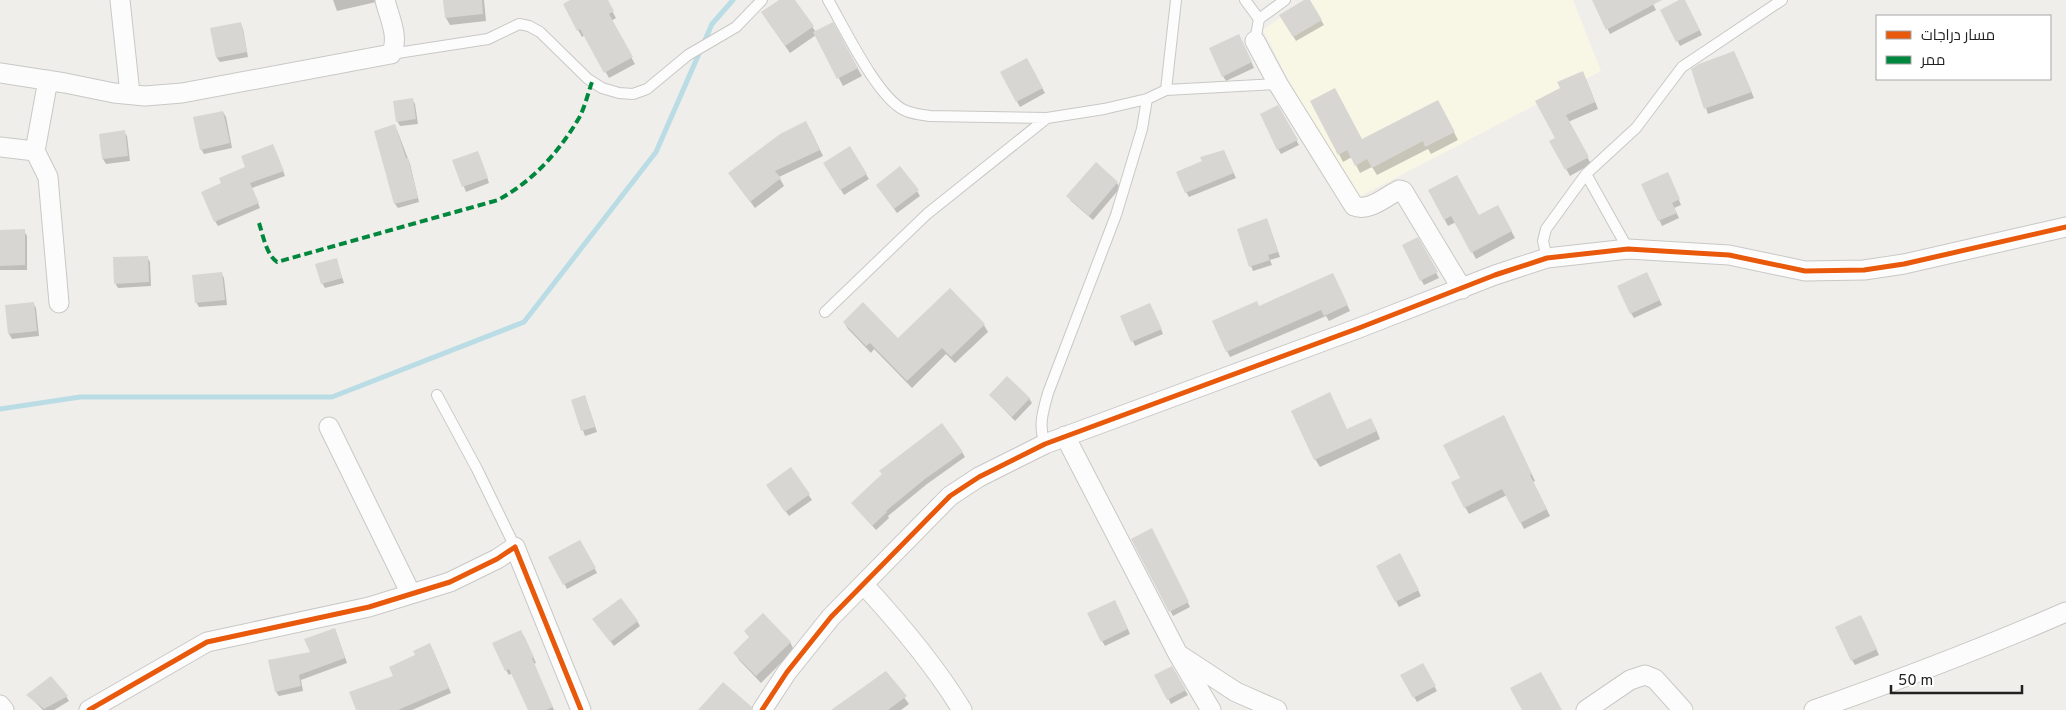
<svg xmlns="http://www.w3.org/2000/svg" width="2066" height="710" font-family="Overpass,Cairo,sans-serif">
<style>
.education{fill:#f8f7e6}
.shadow{fill:#0003}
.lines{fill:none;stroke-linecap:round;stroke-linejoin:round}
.stream{stroke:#badce5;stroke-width:5}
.building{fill:#d8d6d2}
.lane-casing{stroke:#c8c8c6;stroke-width:12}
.street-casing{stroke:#c8c8c6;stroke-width:21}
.lane{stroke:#fdfcfc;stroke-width:10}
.street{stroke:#fdfcfc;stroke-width:19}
.quiet{stroke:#00873e;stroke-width:4;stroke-dasharray:8 4;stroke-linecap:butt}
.cycleway-casing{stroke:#fff;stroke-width:8}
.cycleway{stroke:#e8590c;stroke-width:5}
</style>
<rect width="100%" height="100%" fill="#efeeea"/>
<path class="education" d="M1305,0H1573L1601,71L1357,198L1289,81L1263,30Z"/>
<path class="shadow" d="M333,0H375L376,2L337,11Z
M444,0H484L486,21L450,25L446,18Z
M573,0H606L616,18L611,21L635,64L609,78L585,35L582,37L564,5Z
M781,0H793L816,32L832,24L862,76L843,86L816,35L790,53L767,20Z
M1307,0H1309L1324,25L1296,41L1281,15Z
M1594,0H1651L1656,10L1610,34Z
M1682,0H1684L1702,35L1680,46L1662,10Z
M241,24L243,29L248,57L220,62L217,58Z
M1242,41L1254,68L1226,81L1223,76Z
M1737,58L1754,98L1708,114L1693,70Z
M1026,59L1045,93L1020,107L1001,72Z
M1586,79L1598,109L1568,122L1591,164L1570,176L1551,141L1557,138L1537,102Z
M412,99L415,104L418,124L400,126L397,121Z
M1278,107L1299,145L1281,154L1278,149Z
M1442,109L1458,140L1431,154L1428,149L1377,175L1372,167L1360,173L1352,157L1343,162L1339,154L1362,141Z
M223,112L226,117L232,148L204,154L201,149Z
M810,129L823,156L779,177L784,186L755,208L734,180Z
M397,130L410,164L419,202L398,208L395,204Z
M124,132L127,136L130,161L106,164L103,159L100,135Z
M849,148L869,179L844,195L825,163Z
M275,150L285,176L252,188L260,208L218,226L215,221L223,184Z
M1226,156L1236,178L1189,197L1186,192Z
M480,157L489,183L466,192L454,161Z
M1096,164L1117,183L1120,188L1093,220L1071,201L1068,196Z
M1670,179L1681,205L1674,208L1679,218L1662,226L1643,185Z
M877,186L917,191L920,196L897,213Z
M1429,191L1479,216L1498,206L1515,238L1476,259L1456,222L1448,226Z
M1269,225L1280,257L1270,260L1272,265L1253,271L1251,266Z
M0,231H24L27,236V270H0Z
M1417,239L1439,278L1424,285L1403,246Z
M147,257L150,262L151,286L118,288L115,283Z
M336,259L344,283L325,288L322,283Z
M221,273L224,278L227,305L199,307L196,302Z
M1649,279L1662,305L1634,318L1631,313Z
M1336,281L1350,311L1329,321L1326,316L1230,357L1227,351L1259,308Z
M33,303L36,308L39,336L12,339L9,334Z
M1153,310L1163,334L1135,346L1122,317Z
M844,322L898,340L984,325L988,332L955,363L946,354L912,388L874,349L871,353L848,329Z
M990,395L1029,398L1032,403L1015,421Z
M585,396L597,432L585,436L572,400Z
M1507,423L1535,481L1533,482L1550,516L1524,529L1507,495L1469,514L1465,507L1461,479Z
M1375,427L1380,439L1320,467L1315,459L1347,430Z
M962,452L965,457L927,484L888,516L889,518L876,530L852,503Z
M791,469L812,500L789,516L771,490Z
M1154,535L1190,607L1173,616L1133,540Z
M580,541L597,573L567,589L550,557Z
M1403,560L1421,596L1399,607L1378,566Z
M1118,607L1130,634L1105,646L1102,641Z
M637,621L640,626L614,646L597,624Z
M1864,622L1879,655L1855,665L1852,660Z
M335,629L347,663L301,680L303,691L279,696L276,692Z
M524,636L536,663L533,664L554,710H529L512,673L509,675L506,670Z
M790,642L794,650L761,683L739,660L735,653Z
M433,650L451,693L412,710H357L395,677Z
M1422,665L1437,691L1417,702L1402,676Z
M1172,668L1188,695L1171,704L1156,676Z
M885,672L909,704L901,710H833Z
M28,695L66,696L69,701L54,710H43Z"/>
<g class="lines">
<path class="stream" d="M0,409L80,397H332L524,322L656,152L712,24L733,0"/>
</g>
<path class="building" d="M443,0H482L483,14L445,18Z
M570,0H608L614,11L609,14L633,57L604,73L580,29L577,31L563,4Z
M779,0H795L814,26L785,46L761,12Z
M1304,0H1310L1322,20L1293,37L1279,15Z
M1592,0H1662L1606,30Z
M1679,0H1685L1700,30L1676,42L1660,10Z
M241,22L247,52L216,58L210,28Z
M833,22L858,68L837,79L813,32Z
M1239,34L1252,62L1222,77L1209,48Z
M1734,51L1752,92L1704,109L1691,69L1699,64Z
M1027,58L1043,88L1016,102L1000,72Z
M1583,71L1595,102L1566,115L1589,157L1565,170L1549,141L1555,138L1535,101L1560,88L1557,82Z
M1335,88L1362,139L1438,100L1455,132L1425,147L1423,141L1372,168L1367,159L1355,166L1347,150L1338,155L1310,101Z
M413,98L416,119L396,122L393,101Z
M1278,105L1298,140L1277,150L1260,114Z
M223,111L230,143L200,150L193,117Z
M806,121L820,150L775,171L781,178L750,202L728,173L780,134Z
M395,124L406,158H408L418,198L394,204L374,131Z
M125,130L128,156L102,159L99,134Z
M273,144L284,171L250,183L259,203L214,222L201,192L221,183L219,178L245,167L241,156Z
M850,146L867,174L840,190L823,163Z
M1224,150L1234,173L1185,193L1176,172L1202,161L1200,157Z
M478,151L488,178L462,187L452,160Z
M1096,162L1118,182L1089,216L1066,196Z
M900,166L919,190L894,209L876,185Z
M1668,172L1680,199L1672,203L1677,213L1658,221L1641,184Z
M1457,175L1479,215L1498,205L1512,231L1471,253L1451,216L1444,220L1428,190Z
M1267,218L1278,252L1268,255L1270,260L1249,267L1237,229Z
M25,229V265L0,266V230Z
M1418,237L1438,272L1420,281L1402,245Z
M148,256L149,282L114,284L113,257Z
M337,258L342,278L321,284L315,264Z
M222,272L225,300L195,303L192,275Z
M1647,272L1660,300L1630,314L1617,286Z
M1333,273L1348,305L1324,316L1321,310L1226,352L1212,321L1257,301L1259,306Z
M950,288L985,324L951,357L942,348L907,381L870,343L866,346L843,322L863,302L898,338Z
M34,302L37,331L8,334L5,305Z
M1150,303L1162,329L1131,342L1120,316Z
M1007,376L1030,398L1012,417L989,395Z
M1330,392L1347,429L1371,418L1377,431L1314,460L1291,411Z
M585,395L595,427L581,431L571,400Z
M1504,415L1532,474L1530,475L1547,509L1520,523L1502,489L1464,508L1451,482L1460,478L1443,445Z
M942,423L963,452L925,479L886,511L887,512L872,526L851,503L882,474L879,471Z
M791,467L810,494L785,512L766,485Z
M1152,528L1189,602L1169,612L1131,539Z
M580,540L596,568L563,585L548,557Z
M1400,553L1419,590L1395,602L1376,566Z
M621,598L638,621L610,642L592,619Z
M1115,600L1128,629L1101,642L1087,613Z
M763,613L791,642L756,676L733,653L749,637L744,631Z
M1861,615L1877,649L1851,661L1835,627Z
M335,628L345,658L299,675L301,686L275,692L268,660L310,652L304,639Z
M521,630L534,657L532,658L553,707L546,710H528L509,669L505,671L492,643Z
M430,643L449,688L398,710H356L349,692L393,676L389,667L415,655L413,651Z
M1423,663L1436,686L1413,698L1400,675Z
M1172,666L1186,690L1167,700L1154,675Z
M886,671L907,696L888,710H831Z
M1541,672L1562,710H1522L1510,688Z
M51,676L68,696L44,709L26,695Z
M723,682L752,707L751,710H698Z"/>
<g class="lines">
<defs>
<path id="lane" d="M828,0C844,27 877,97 904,110C912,114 922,115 930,116L1047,118L1104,109L1147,99L1166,90L1278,84
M1245,0L1259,19
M1255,41L1259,19L1285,0
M391,54L488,39L519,24L529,26L540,32L588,79L602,88L619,93L633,94L647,89L688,55L736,27L762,0
M1166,90L1176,0
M1586,174L1628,249
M1547,258L1543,241L1546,229L1586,174L1636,128L1682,67L1782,0
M825,312L927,214L1047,118
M437,395L477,469L515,547
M1045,444C1038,426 1043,411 1048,393L1116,215L1142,129L1147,99"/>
<path id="street" d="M120,0L130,94
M1255,41L1278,84L1354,206C1369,212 1385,197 1399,190L1403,191L1462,289
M0,73L65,83L114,93L145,96L182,93L391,54C400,38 389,17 385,0
M48,80L35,151L48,177L59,303
M0,147L35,151
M329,427L411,594
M1065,436L1178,654L1211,710
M864,585C900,624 934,664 962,710
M1181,656L1236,692L1277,710
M0,705L4,710
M89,710L207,642L369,607L450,582L497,559L515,547L581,710
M762,710L787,672L831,617L950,496L979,477L1045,444L1359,328L1495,275L1547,258L1628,249L1729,255L1805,271L1864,270L1904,264L2066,227
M1586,710L1630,680L1645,675L1655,679L1683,710
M1814,710C1899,680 1983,648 2066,612"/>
</defs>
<use href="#lane" class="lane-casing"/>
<use href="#street" class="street-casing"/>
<use href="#lane" class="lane"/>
<use href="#street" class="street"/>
<path class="quiet" d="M259,223C263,235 266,254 277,262L498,200C533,181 559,152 579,118C585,107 588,93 592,82"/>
<defs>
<path id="cycleway" d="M89,710L207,642L369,607L450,582L497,559L515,547L581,710
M762,710L787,672L831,617L950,496L979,477L1045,444L1359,328L1495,275L1547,258L1628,249L1729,255L1805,271L1864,270L1904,264L2066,227"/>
</defs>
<use href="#cycleway" class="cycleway-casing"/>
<use href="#cycleway" class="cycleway"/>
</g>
<rect x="1876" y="15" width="175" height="65" fill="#ffffff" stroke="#a6a6a6"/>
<rect x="1886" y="31" width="25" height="8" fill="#e8590c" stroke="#a6a6a6"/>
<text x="1921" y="40" font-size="15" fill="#212121">مسار دراجات</text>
<rect x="1886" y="56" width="25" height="8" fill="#00873e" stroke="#a6a6a6"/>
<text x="1921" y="65" font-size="15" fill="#212121">ممر</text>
<path d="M1891 685v8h131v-8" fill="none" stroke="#212121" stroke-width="2.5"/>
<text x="1898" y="685" font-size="15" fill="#212121" stroke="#ffffff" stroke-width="4" paint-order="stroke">50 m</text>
</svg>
